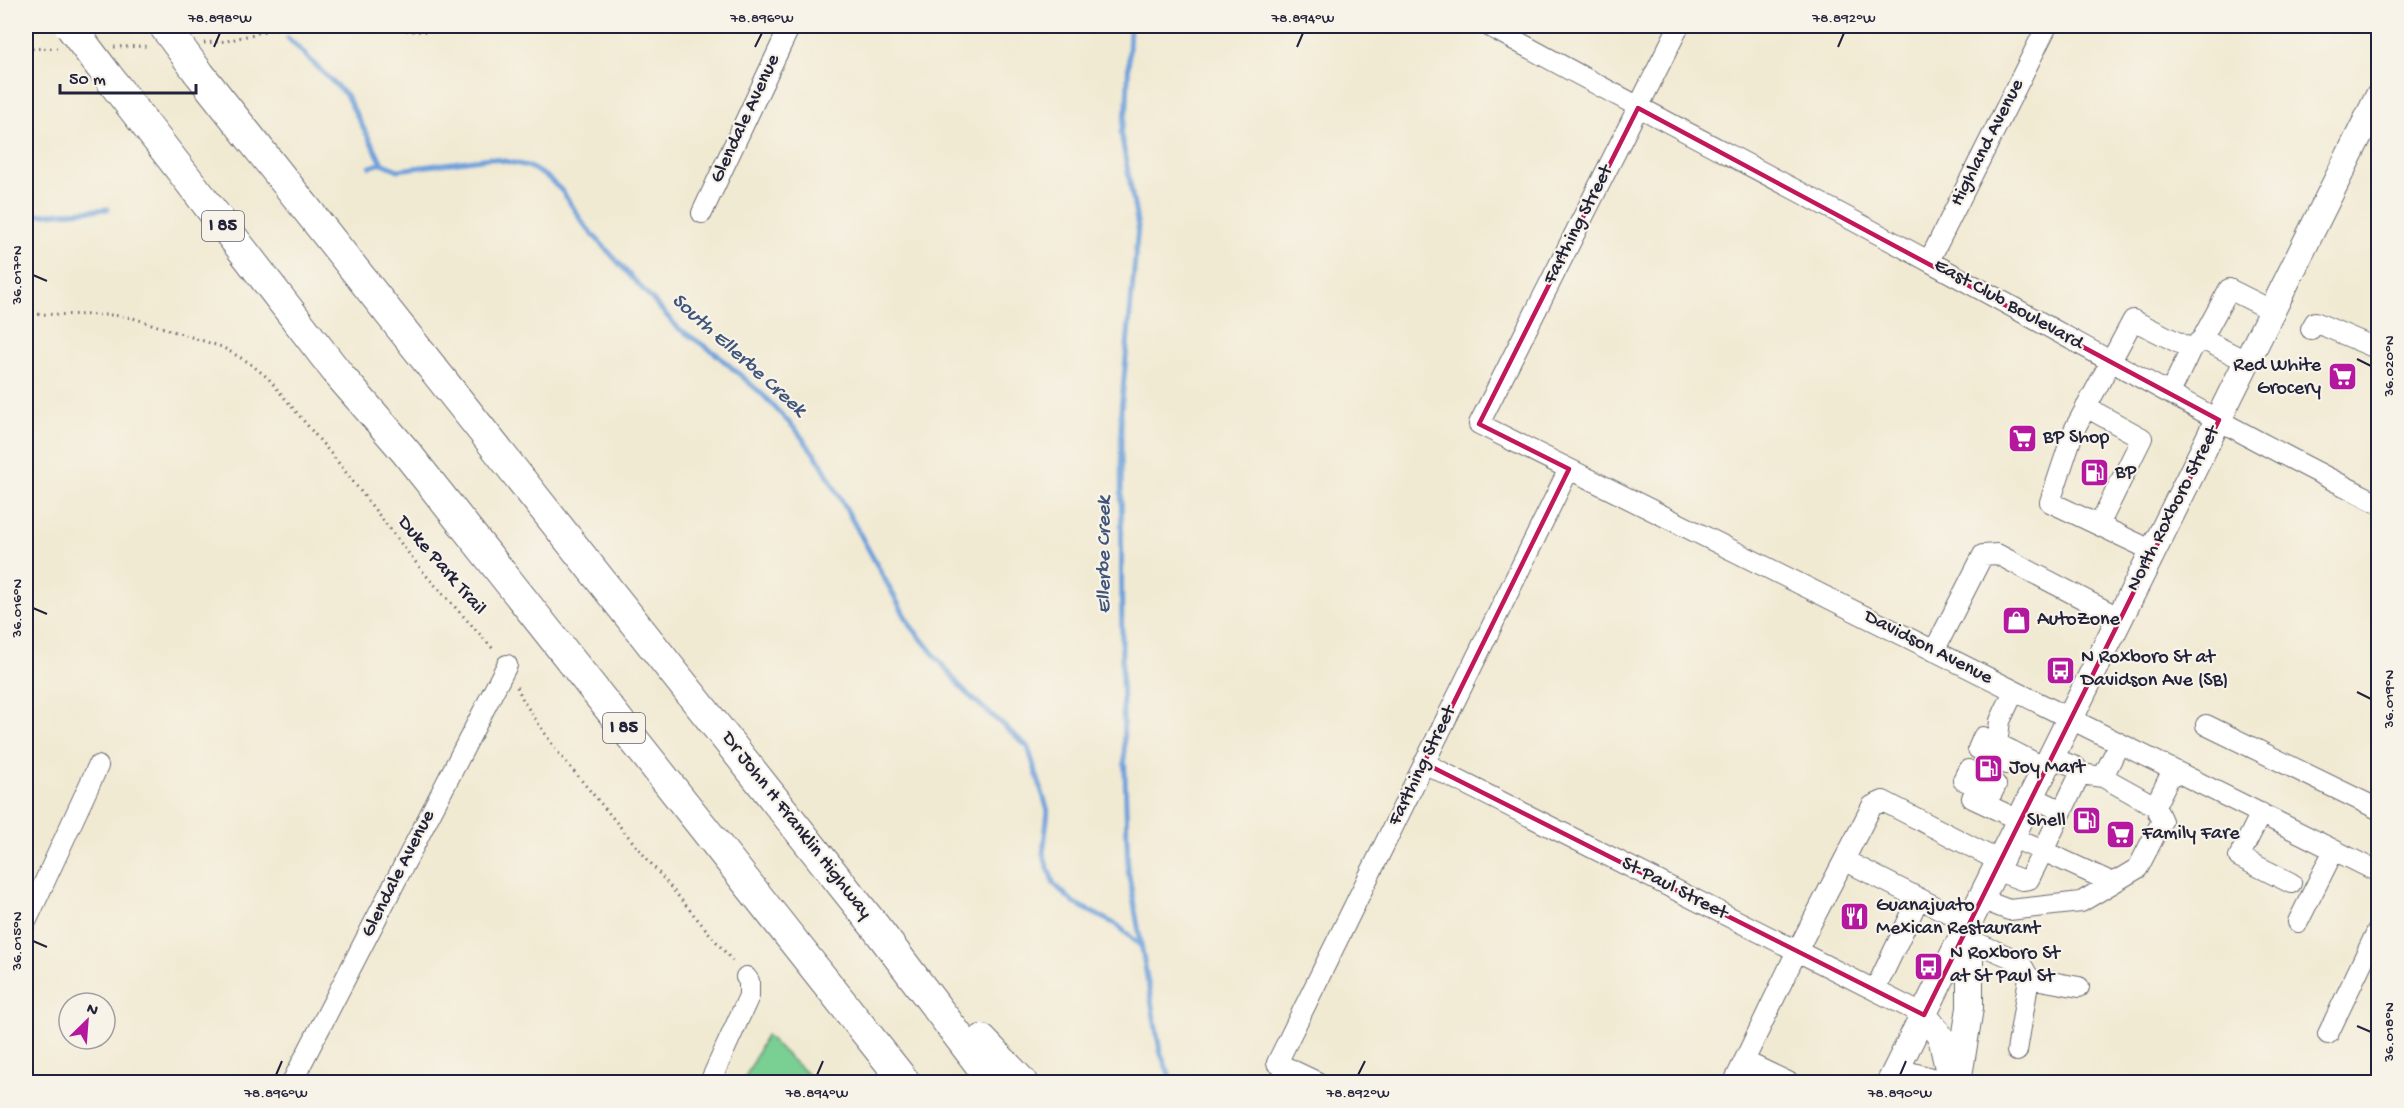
<svg xmlns="http://www.w3.org/2000/svg" width="2404" height="1108" font-family="'Gochi Hand',sans-serif">
<style>
.green{fill:#7acf93;stroke:#4e7867;stroke-width:1.5}
.lines{fill:none;stroke-linecap:round;stroke-linejoin:round}
.stream{stroke:#6ea1da;stroke-width:5}
.minor-casing{stroke:#6a6870;stroke-width:22}
.major-casing{stroke:#6a6870;stroke-width:28}
.highway-casing{stroke:#6a6870;stroke-width:32}
.path{stroke:#6a6870;stroke-width:3;stroke-dasharray:1.5 4.5;stroke-linecap:butt}
.minor{stroke:#fff;stroke-width:20}
.major{stroke:#fff;stroke-width:26}
.highway{stroke:#fff;stroke-width:30}
.highway-bridge-casing{stroke:#6a6870;stroke-width:32;stroke-linecap:butt}
.highway-bridge{stroke:#fff;stroke-width:30}
.marked{fill:none;stroke:#c2185b;stroke-width:4.5;stroke-linejoin:round}
.ticks{fill:none;stroke:#22223b;stroke-width:2}
.labels{text-anchor:middle;dominant-baseline:central;stroke-width:4.5;stroke-linejoin:round;paint-order:stroke}
.shield{fill:#f7f3e8;stroke:#62616f;stroke-width:1.5}
.shield-label{font-size:18px;font-weight:bold;fill:#22223b}
.street-label{font-size:20px;fill:#22223b;stroke:#f7f3e8}
.poi-label{font-size:20px;fill:#22223b;stroke:#f7f3e8;text-anchor:start}
.water-label{font-size:21px;font-style:italic;fill:#40557b;stroke:#f7f3e8}
.neatline{fill:none;stroke:#22223b;stroke-width:2}
.ticks-label{font-size:15px;text-anchor:middle;fill:#22223b}
</style>
<rect width="100%" height="100%" fill="#f7f3e8"/>
<filter id="ink" filterUnits="userSpaceOnUse"><feTurbulence type="fractalNoise" baseFrequency=".0167" numOctaves="2"/><feDisplacementMap in="SourceGraphic" scale="12" xChannelSelector="R" yChannelSelector="G"/><feConvolveMatrix kernelMatrix="1 2 1 2 8 2 1 2 1" color-interpolation-filters="sRGB"/></filter>
<filter id="wash" filterUnits="userSpaceOnUse"><feTurbulence type="fractalNoise" baseFrequency=".008" numOctaves="4" result="noise"/><feDisplacementMap in="SourceGraphic" scale="24" xChannelSelector="R" yChannelSelector="G"/><feGaussianBlur stdDeviation="1.35" result="paint"/><feColorMatrix in="noise" values="0 0 0 0 0 0 0 0 0 0 0 0 0 0 0 0 0 1.4 0 .05"/><feComposite in="paint" operator="in"/></filter>
<g filter="url(#wash)">
<rect width="100%" height="100%" fill="#f1ead3"/>
<path class="green" d="M766,1035L807,1074L811,1082H743Z"/>
<g class="lines">
<path class="stream" d="M1130,26L1127,106L1121,133L1138,227L1121,411L1122,679L1128,870L1160,1051L1172,1082
M288,38L346,95L382,163L398,170L490,158L528,166L547,177L562,191L585,226L678,328L715,353L762,394L797,431L821,463L910,625L964,691L1028,747L1048,811L1043,854L1054,884L1074,903L1117,925L1140,945
M370,167L382,163
M26,216L108,209"/>
</g>
</g>
<g filter="url(#ink)">
<g class="lines">
<defs>
<path id="minor" d="M1489,26C1636,107 1785,183 1932,263C2080,343 2227,428 2378,503
M1679,26L1479,424L2378,872
M702,213L790,26
M1929,261L2047,26
M2311,329L2315,322L2378,349
M2202,339L2248,362
M2191,349L2202,339L2229,289L2273,311
M2086,407L2142,438L2099,525
M2153,551L2050,502L2074,430L2133,320L2191,349L2170,393
M1934,651L1983,555L1997,554L2120,618
M2206,725L2378,809
M1978,749L1983,737L2012,751L2006,764
M2012,751L2045,768
M1991,756L1997,744L2000,721L2014,691
M1424,763L1924,1015
M1968,770L1963,780L1977,786L1972,798L2019,820
M2080,774L2103,777L2155,806
M2103,777L2119,744
M1980,779L1977,786L1992,793L1996,785
M2031,796L2062,811
M2261,813L2239,857L2291,883
M2011,837L2043,851L2080,774L2076,767L2050,757
M1844,860L1942,910L1970,921
M1995,870L2022,880L2029,879L2043,851L2113,883
M1980,899L2009,910L2081,902L2138,868L2162,821L2155,806L2173,770
M26,922L98,766
M2298,922L2334,850
M1970,940L2012,958L2023,967L2029,978L2017,1051
M2029,978L2079,987
M1875,990L1919,898
M2328,1034L2378,929
M1744,1061L1788,1082
M292,1082L507,665
M710,1082L749,996V981L746,977
M1317,1082L1277,1063L1569,469
M1734,1082L1797,951L1872,806L1883,801L1999,861"/>
<path id="major" d="M1924,1015L1941,1037L1951,1082
M1890,1082L2378,97
M1891,1082L1909,1075L1935,1082
M1958,1082L1970,1008V928"/>
<path id="highway" d="M198,72L881,934L993,1082
M107,75L340,376L405,451L905,1082
M982,1040L1022,1082"/>
</defs>
<use href="#minor" class="minor-casing"/>
<use href="#major" class="major-casing"/>
<use href="#highway" class="highway-casing"/>
<path class="path" d="M204,43L227,41L269,30L295,26H329L433,32L467,26
M114,47L150,46
M26,49L57,48
M26,314L112,315L133,318L222,347L248,362L268,378L337,461L424,573L495,651
M517,687L524,702L556,750L735,964"/>
<use href="#minor" class="minor"/>
<use href="#major" class="major"/>
<use href="#highway" class="highway"/>
<defs>
<path id="highway-bridge" d="M70,26L107,75
M164,26L198,72"/>
</defs>
<use href="#highway-bridge" class="highway-bridge-casing"/>
<use href="#highway-bridge" class="highway-bridge"/>
</g>
</g>
<path class="marked" d="M1638,108L2219,420L1924,1015L1424,763L1569,469L1479,424Z"/>
<path class="ticks" d="M214,47L220,33M755,47L762,33M1297,47L1303,33M1838,47L1844,33M33,275L47,281M2357,359L2371,366M33,608L47,614M2357,692L2371,699M33,941L47,947M2357,1026L2371,1032M276,1075L282,1061M817,1075L823,1061M1358,1075L1365,1061M1900,1075L1906,1061"/>
<defs>
<symbol id="supermarket-square" viewBox="-11 -11 22 22"><rect x="-9" y="-9" width="18" height="18" rx="4" fill="#b5179e" stroke="#f7f3e8"/><path d="M-6-5.5h2.5l.6 2H6L4.5 2H-2.5L-4.4-4H-6ZM-1.5 3.2a1.3 1.3 0 1 0 .1 0ZM3 3.2a1.3 1.3 0 1 0 .1 0Z" fill="#fff"/></symbol>
<symbol id="fuel-square" viewBox="-11 -11 22 22"><rect x="-9" y="-9" width="18" height="18" rx="4" fill="#b5179e" stroke="#f7f3e8"/><path d="M-5.5-6h7V0h2V4h1.3V-2.5L3-4.5l.8-.8L6-3V5H2.5V1h-1V6h-7ZM-4.2-4.7v3.2H.2V-4.7Z" fill="#fff"/></symbol>
<symbol id="shop-square" viewBox="-11 -11 22 22"><rect x="-9" y="-9" width="18" height="18" rx="4" fill="#b5179e" stroke="#f7f3e8"/><path d="M-5-2.5h2.3a2.7 3.5 0 0 1 5.4 0H5L5.5 6h-11ZM-1.5-2.5h3a1.5 2.3 0 0 0-3 0Z" fill="#fff"/></symbol>
<symbol id="bus-square" viewBox="-11 -11 22 22"><rect x="-9" y="-9" width="18" height="18" rx="4" fill="#b5179e" stroke="#f7f3e8"/><path d="M-5-6H5V4H4V6H2V4H-2V6H-4V4H-5ZM-3.5-4V0h7V-4ZM-3.5 1.2v1.5H-2V1.2ZM2 1.2v1.5H3.5V1.2Z" fill="#fff"/></symbol>
<symbol id="restaurant-square" viewBox="-11 -11 22 22"><rect x="-9" y="-9" width="18" height="18" rx="4" fill="#b5179e" stroke="#f7f3e8"/><path d="M-5-6h1v4h1v-4h1v4h1v-4h1v5L-1.5 .5V6h-2V.5L-5-1ZM5-6V6H3V1.5H1.5Q1.5-4 5-6Z" fill="#fff"/></symbol>
</defs>
<g fill-rule="evenodd">
<use href="#supermarket-square" x="2326" y="360" width="33" height="33"/>
<use href="#supermarket-square" x="2006" y="422" width="33" height="33"/>
<use href="#fuel-square" x="2078" y="456" width="33" height="33"/>
<use href="#shop-square" x="2000" y="604" width="33" height="33"/>
<use href="#bus-square" x="2044" y="654" width="33" height="33"/>
<use href="#fuel-square" x="1972" y="752" width="33" height="33"/>
<use href="#fuel-square" x="2070" y="804" width="33" height="33"/>
<use href="#supermarket-square" x="2104" y="818" width="33" height="33"/>
<use href="#restaurant-square" x="1838" y="900" width="33" height="33"/>
<use href="#bus-square" x="1912" y="950" width="33" height="33"/>
</g>
<g class="labels">
<g class="shield">
<rect x="202" y="211" width="42" height="30" rx="4.5"/>
<rect x="603" y="713" width="42" height="30" rx="4.5"/>
</g>
<g class="shield-label">
<text x="223" y="226">I 85</text>
<text x="624" y="728">I 85</text>
</g>
<g class="street-label">
<text transform="translate(746 119) rotate(-65)">Glendale Avenue</text>
<text transform="translate(1988 143) rotate(-63)">Highland Avenue</text>
<text transform="translate(1579 225) rotate(-63)">Farthing Street</text>
<text transform="translate(2008 305) rotate(29)">East Club Boulevard</text>
<text transform="translate(2174 509) rotate(-63)">North Roxboro Street</text>
<text transform="translate(441 566) rotate(49)">Duke Park Trail</text>
<text transform="translate(1928 648) rotate(27)">Davidson Avenue</text>
<text transform="translate(1423 766) rotate(-64)">Farthing Street</text>
<text transform="translate(796 826) rotate(52)">Dr John H Franklin Highway</text>
<text transform="translate(399 874) rotate(-63)">Glendale Avenue</text>
<text transform="translate(1674 889) rotate(27)">St Paul Street</text>
</g>
<g class="poi-label">
<text x="2321" y="366" text-anchor="end">Red White<tspan x="2321" dy="23">Grocery</tspan></text>
<text x="2043" y="438">BP Shop</text>
<text x="2115" y="473">BP</text>
<text x="2037" y="620">AutoZone</text>
<text x="2081" y="658">N Roxboro St at<tspan x="2081" dy="23">Davidson Ave (SB)</tspan></text>
<text x="2009" y="768">Joy Mart</text>
<text x="2066" y="821" text-anchor="end">Shell</text>
<text x="2142" y="834">Family Fare</text>
<text x="1876" y="906">Guanajuato<tspan x="1876" dy="23">Mexican Restaurant</tspan></text>
<text x="1950" y="954">N Roxboro St<tspan x="1950" dy="23">at St Paul St</tspan></text>
</g>
<g class="water-label">
<text transform="translate(738 356) rotate(42)">South Ellerbe Creek</text>
<text transform="translate(1105 555) rotate(-90)">Ellerbe Creek</text>
</g>
</g>
<rect width="2404" height="1108" fill="none" stroke="#f7f3e8" stroke-width="66"/>
<g transform="translate(87 1021) rotate(25)"><circle r="28" fill="#f7f3e8" stroke="#a29fa3" stroke-width="1.5"/>
<path d="M0-4.5L10 22L0 15L-10 22Z" fill="#b5179e"/>
<text y="-9" font-size="16" font-weight="bold" text-anchor="middle" fill="#22223b">N</text>
</g>
<path d="M60 84v9h136v-9" fill="none" stroke="#22223b" stroke-width="3"/>
<text x="69" y="84" font-size="18" fill="#22223b" stroke="#f7f3e8" stroke-width="4.5" paint-order="stroke">50 m</text>
<rect x="33" y="33" width="2338" height="1042" class="neatline"/>
<g class="ticks-label">
<text x="220" y="22">78.898°W</text>
<text x="762" y="22">78.896°W</text>
<text x="1303" y="22">78.894°W</text>
<text x="1844" y="22">78.892°W</text>
<text transform="translate(16 275) rotate(-90)" y="5">36.017°N</text>
<text transform="translate(2388 366) rotate(-90)" y="5">36.020°N</text>
<text transform="translate(16 608) rotate(-90)" y="5">36.016°N</text>
<text transform="translate(2388 699) rotate(-90)" y="5">36.019°N</text>
<text transform="translate(16 941) rotate(-90)" y="5">36.015°N</text>
<text transform="translate(2388 1032) rotate(-90)" y="5">36.018°N</text>
<text x="276" y="1097">78.896°W</text>
<text x="817" y="1097">78.894°W</text>
<text x="1358" y="1097">78.892°W</text>
<text x="1900" y="1097">78.890°W</text>
</g>
</svg>
